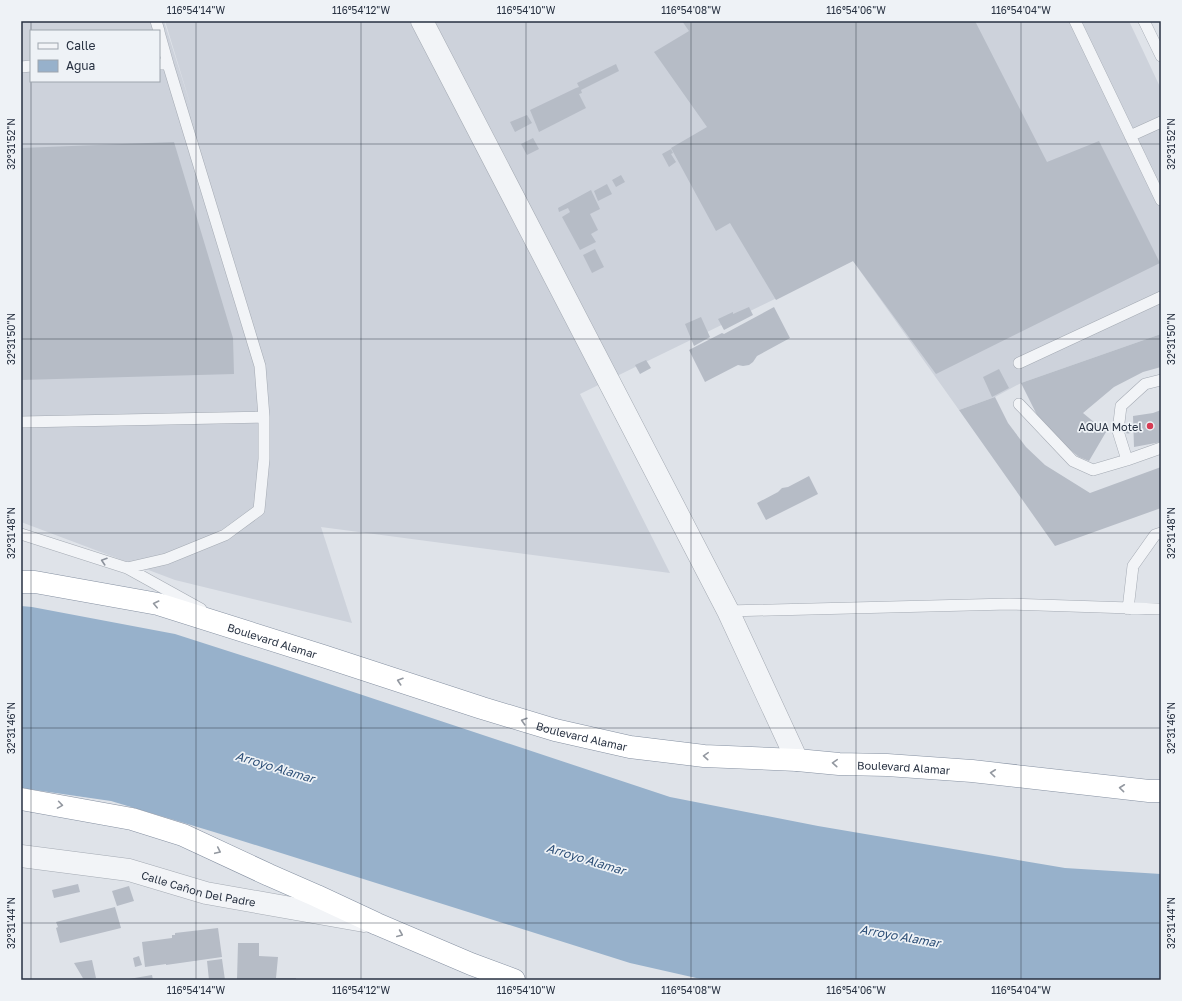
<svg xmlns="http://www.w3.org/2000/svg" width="1182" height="1001" font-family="'Golos Text',sans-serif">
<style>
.built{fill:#cdd2db;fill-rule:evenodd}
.water{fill:#97b1cb}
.building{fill:#b6bcc6}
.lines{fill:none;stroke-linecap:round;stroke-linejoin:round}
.service-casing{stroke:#a4aab3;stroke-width:12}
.minor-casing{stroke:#a4aab3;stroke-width:23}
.trunk-casing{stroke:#8590a1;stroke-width:23}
.service{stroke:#f2f4f7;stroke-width:11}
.minor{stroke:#f2f4f7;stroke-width:22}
.trunk{stroke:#fff;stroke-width:22}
.oneway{stroke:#8c929c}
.oneway2{stroke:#9398a0}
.ticks{fill:none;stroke:#273141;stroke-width:1;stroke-opacity:0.45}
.poi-dot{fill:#d63c54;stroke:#eef2f6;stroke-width:1.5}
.labels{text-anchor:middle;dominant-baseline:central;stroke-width:3.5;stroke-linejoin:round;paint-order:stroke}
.poi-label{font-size:11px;fill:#273141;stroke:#eef2f6;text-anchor:end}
.street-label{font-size:11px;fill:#273141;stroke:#eef2f6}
.water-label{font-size:12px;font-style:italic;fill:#2e5078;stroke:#eef2f6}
.neatline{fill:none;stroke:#273141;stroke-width:1.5}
.ticks-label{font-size:10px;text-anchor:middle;fill:#273141}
</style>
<rect width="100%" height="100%" fill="#dfe3e9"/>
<path class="built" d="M21,21H164L193,113L165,21H1129L1161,89V334L1021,383L995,397L959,410L853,261L580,394L670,573L321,527L352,623L175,580L21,522ZM31,31H159V81H31Z"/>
<path class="water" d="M21,606L32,607L175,634L275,666L670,797L818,826L1065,868L1161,874V980H705L630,963L214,832L111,801L21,788Z"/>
<path class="building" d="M682,21H975L1047,162L1099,141L1160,263L936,374L853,261L776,300L730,223L716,231L671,148L707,127L654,52L689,31Z
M616,64L619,71L581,90L582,93L579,94L586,108L539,132L530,110L576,88L579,87L577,83Z
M527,115L532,123L515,132L510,122Z
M533,138L539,149L527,155L521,144Z
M174,142L233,338L234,374L21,380V148Z
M671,149L673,153L671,154L676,162L669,167L662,154Z
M621,175L625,182L616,187L612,180Z
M607,184L612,194L598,201L594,191Z
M591,190L600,209L590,214L598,230L591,234L596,242L580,250L562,217L570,212L568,208L559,212L558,208Z
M595,249L604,267L592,273L583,255Z
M749,307L753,315L724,330L718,319L733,312V314Z
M774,307L790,338L757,356L753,362L749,365L743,366L738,365L705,382L689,350L722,333L724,334Z
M701,317L710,337L694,346L685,324Z
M1161,334V367L1143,372L1114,387L1083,413L1106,432L1089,461L1079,457L1058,440L1037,415L1021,383Z
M646,360L651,368L640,374L635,365Z
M999,369L1009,388L992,397L983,377Z
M995,397L1008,423L1026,447L1045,465L1090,493L1161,467V508L1055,546L959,410Z
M1161,410V442L1134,447L1133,416L1153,413Z
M1124.5 430a3.5 3.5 0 1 1 7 0a3.5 3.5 0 1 1-7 0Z
M809,476L818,494L766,520L757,503L778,492L782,488L788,487Z
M78,884L80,892L54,898L52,890Z
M129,886L134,901L117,906L112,891Z
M115,907L121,928L60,943L56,928L58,927L56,922Z
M218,928L222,957L166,965V964L145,967L142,942L172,938V935H175V933Z
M238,943H259V956L278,957L276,978H296V980H237Z
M139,956L142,965L135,967L133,958Z
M222,959L225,980H209L207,961Z
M92,960L96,978L84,980L74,963Z
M152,975L153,980H129V979Z"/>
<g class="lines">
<defs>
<path id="service" d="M156,21L159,31
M1075,21L1161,200
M1144,21L1161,56
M159,32L168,64
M21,67L31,66
M1130,136L1161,122
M1019,363L1161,297
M1019,404L1073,461L1093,470L1127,460L1161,448
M21,422L264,417
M1127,460L1118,431L1121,406L1145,384L1161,380
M21,534L127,568L201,609
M127,568L166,559L225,535L259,510L264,459V417L260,366L168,64H159
M1128,609L1133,566L1155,535L1161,533
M728,611L1009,604L1161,609"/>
<g id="minor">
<path d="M422,21L728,611L797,760"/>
<path id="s1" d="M21,856L129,870L206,893L364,921"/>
</g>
<g id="trunk">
<path id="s2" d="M21,582H35L158,604L323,656L482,708L555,730L630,747L704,756L797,760L839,764L887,765L972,771L1149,791H1161"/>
<path d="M21,799L132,819L183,835L269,875L317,896L377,924L471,964L514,980"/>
</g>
</defs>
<use href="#service" class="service-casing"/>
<use href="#minor" class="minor-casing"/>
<use href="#trunk" class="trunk-casing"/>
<use href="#service" class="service"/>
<use href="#minor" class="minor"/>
<use href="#trunk" class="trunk"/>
</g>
<defs><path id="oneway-chevron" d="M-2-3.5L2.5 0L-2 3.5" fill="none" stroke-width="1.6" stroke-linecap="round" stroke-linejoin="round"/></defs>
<use class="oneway" href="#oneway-chevron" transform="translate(104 561) rotate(-162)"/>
<g class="oneway2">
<use href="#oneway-chevron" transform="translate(156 604) rotate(-167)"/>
<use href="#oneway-chevron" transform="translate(400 681) rotate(-162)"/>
<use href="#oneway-chevron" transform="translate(524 721) rotate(-163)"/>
<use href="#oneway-chevron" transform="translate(706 756) rotate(-176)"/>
<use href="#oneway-chevron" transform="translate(835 763) rotate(-176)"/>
<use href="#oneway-chevron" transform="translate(993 773) rotate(-174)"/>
<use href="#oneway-chevron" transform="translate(1122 788) rotate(-174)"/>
<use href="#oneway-chevron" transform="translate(60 805) rotate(9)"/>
<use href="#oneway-chevron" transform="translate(218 851) rotate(25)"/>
<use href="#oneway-chevron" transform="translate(400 934) rotate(23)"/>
</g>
<path class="ticks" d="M31,21V980M196,21V980M361,21V980M526,21V980M691,21V980M856,21V980M1021,21V980M21,144H1161M21,339H1161M21,533H1161M21,728H1161M21,923H1161"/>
<circle class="poi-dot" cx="1150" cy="426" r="4"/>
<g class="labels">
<g class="poi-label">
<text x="1142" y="426">AQUA Motel</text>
</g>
<g class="street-label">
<text stroke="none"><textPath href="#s2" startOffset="259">Boulevard Alamar</textPath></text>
<text stroke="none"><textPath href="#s2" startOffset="583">Boulevard Alamar</textPath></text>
<text stroke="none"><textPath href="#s2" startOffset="907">Boulevard Alamar</textPath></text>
<text stroke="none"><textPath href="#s1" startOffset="181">Calle Cañon Del Padre</textPath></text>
</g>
<g class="water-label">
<text transform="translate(275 767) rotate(17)">Arroyo Alamar</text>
<text transform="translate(586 859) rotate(17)">Arroyo Alamar</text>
<text transform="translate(900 936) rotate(10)">Arroyo Alamar</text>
</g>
</g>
<rect width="1182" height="1001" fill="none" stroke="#eef2f6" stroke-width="44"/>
<rect x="30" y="30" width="130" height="52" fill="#eef2f6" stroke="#9ea5ae"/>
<rect x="38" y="43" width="20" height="6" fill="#f2f4f7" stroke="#9ea5ae"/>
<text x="66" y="50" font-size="12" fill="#273141">Calle</text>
<rect x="38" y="60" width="20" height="12" fill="#97b1cb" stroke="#9ea5ae"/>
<text x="66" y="70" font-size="12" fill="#273141">Agua</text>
<rect x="22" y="22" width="1138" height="957" class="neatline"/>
<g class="ticks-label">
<text x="196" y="14">116°54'14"W</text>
<text x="361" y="14">116°54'12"W</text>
<text x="526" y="14">116°54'10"W</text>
<text x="691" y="14">116°54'08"W</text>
<text x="856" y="14">116°54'06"W</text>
<text x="1021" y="14">116°54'04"W</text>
<text transform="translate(11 144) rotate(-90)" y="4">32°31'52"N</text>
<text transform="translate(1171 144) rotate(-90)" y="4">32°31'52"N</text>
<text transform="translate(11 339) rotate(-90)" y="4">32°31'50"N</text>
<text transform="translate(1171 339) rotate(-90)" y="4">32°31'50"N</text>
<text transform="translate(11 533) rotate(-90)" y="4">32°31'48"N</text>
<text transform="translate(1171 533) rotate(-90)" y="4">32°31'48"N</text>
<text transform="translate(11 728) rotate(-90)" y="4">32°31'46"N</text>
<text transform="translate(1171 728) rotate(-90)" y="4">32°31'46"N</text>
<text transform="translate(11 923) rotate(-90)" y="4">32°31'44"N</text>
<text transform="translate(1171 923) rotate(-90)" y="4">32°31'44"N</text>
<text x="196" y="994">116°54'14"W</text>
<text x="361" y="994">116°54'12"W</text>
<text x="526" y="994">116°54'10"W</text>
<text x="691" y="994">116°54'08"W</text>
<text x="856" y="994">116°54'06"W</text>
<text x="1021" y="994">116°54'04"W</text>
</g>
</svg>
